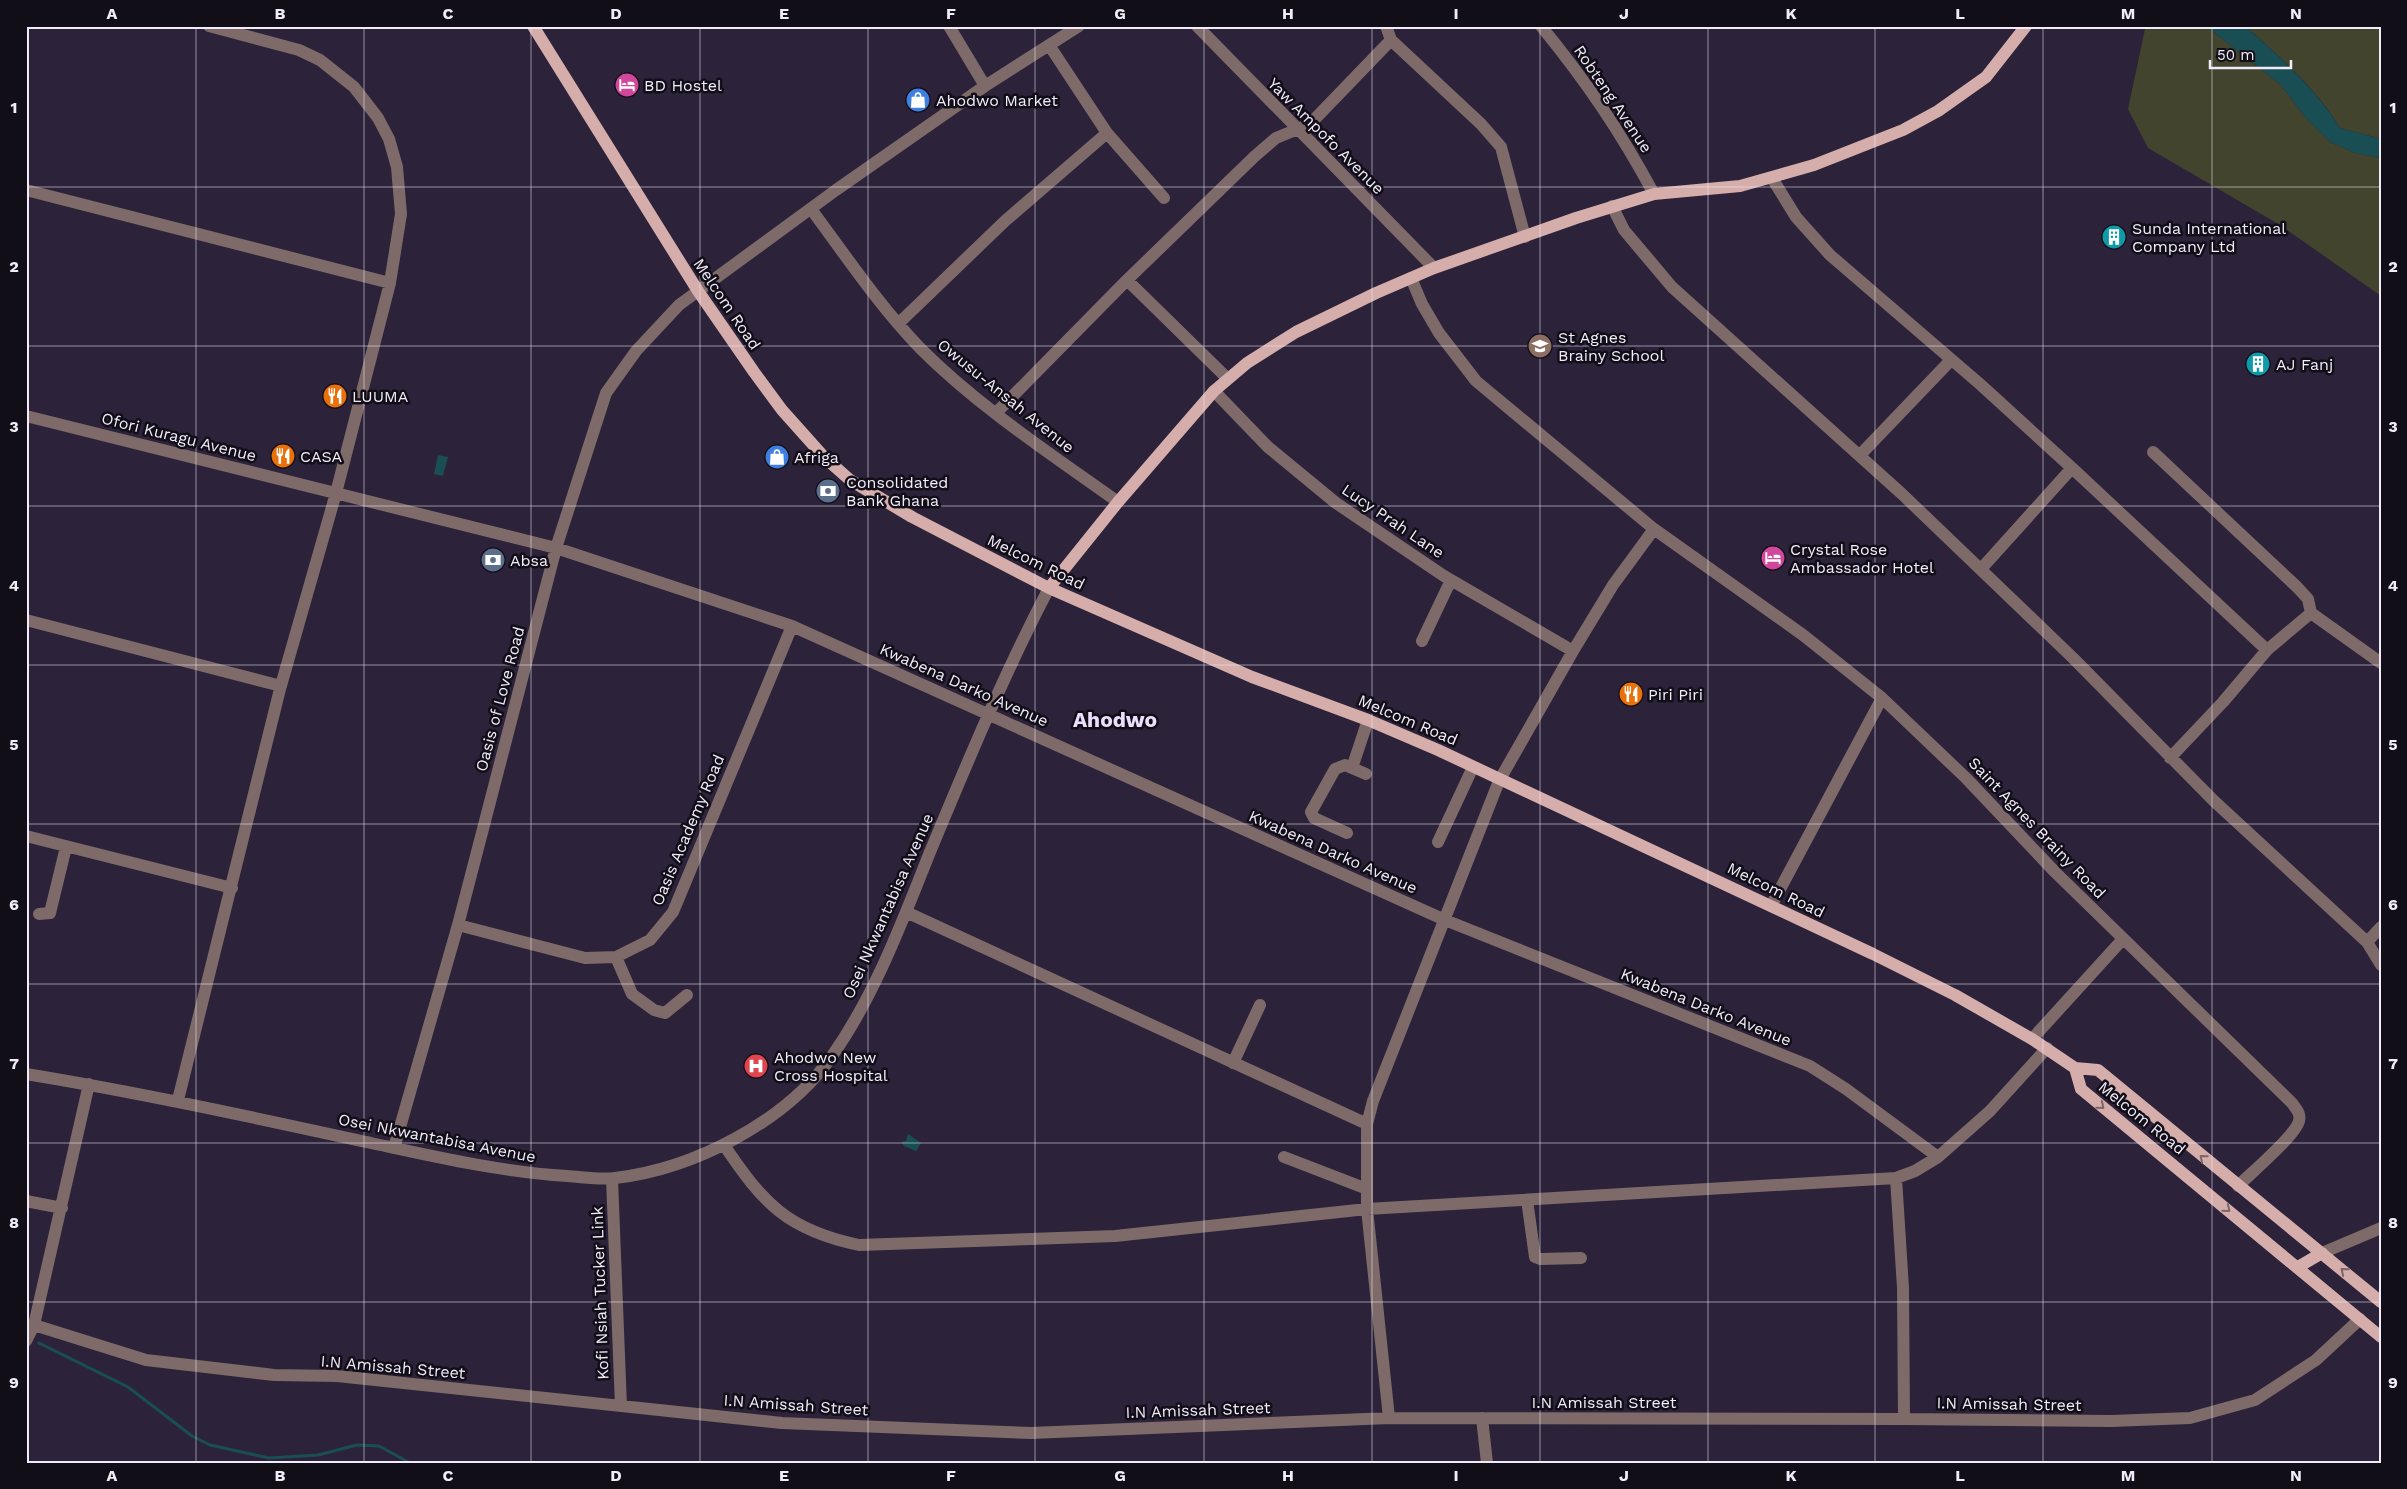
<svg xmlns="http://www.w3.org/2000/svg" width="2407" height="1489" font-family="'Work Sans',sans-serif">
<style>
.green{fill:#42442d}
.water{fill:#1a4e55}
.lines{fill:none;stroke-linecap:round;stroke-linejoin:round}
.stream{stroke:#1a4e55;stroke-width:3}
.minor{stroke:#7e6a69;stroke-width:12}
.major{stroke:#d5adab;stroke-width:12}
.oneway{stroke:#7d6569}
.grid{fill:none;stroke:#f1ebfa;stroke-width:1;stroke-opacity:0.55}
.labels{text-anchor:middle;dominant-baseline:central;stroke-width:5;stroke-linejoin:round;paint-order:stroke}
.poi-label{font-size:16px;fill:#f1ebfa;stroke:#120e18;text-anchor:start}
.street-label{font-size:16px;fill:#f1ebfa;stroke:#120e18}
.district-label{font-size:21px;font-weight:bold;fill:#ebdefd;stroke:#120e18}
.neatline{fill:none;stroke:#f1ebfa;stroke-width:2}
.grid-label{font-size:16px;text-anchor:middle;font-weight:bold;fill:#f1ebfa}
</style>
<rect width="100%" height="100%" fill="#2c2239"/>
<path class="green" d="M2139,26H2206L2281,85L2304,116L2330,142L2355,153L2381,158V296L2280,225L2148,148L2128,109L2145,29Z
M2245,26H2381V139L2340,128C2316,88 2280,57 2245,26Z"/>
<path class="water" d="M2206,26H2245C2280,57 2315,88 2340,128L2381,139V158L2355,153L2330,142L2304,116L2281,85Z
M438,455L448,457L443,476L434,474Z
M908,1134L921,1143L916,1151L904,1146L901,1142L906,1141Z"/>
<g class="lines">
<path class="stream" d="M39,1343L128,1387L192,1436L210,1445L269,1458L318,1455L357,1445L379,1446L410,1463"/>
<path class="minor" d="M949,26L985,86
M1197,26L1434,268
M1386,26L1391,40
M1541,26C1586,81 1620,131 1654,194
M1107,133L1164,198
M1772,178L1796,217L1830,255L1981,385L2072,468
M26,190L390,283
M1612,206L1624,230L1672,287L1902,494L2073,658L2214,801L2367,942L2381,965
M811,209C846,256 880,307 921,349C979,407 1051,454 1118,502
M1127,280L1227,378
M899,323L1005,221L1107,133L1049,45
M1214,391L1268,447L1336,503L1444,576L1573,651
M996,413L1127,280L1255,156L1276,138L1310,124L1391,40L1481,124L1501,147L1525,237
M26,416L556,548L792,626L1445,920L1810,1066L1846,1089L1938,1157L1990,1111L2047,1048
M2153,452L2297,587L2308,599L2311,613L2381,663
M1860,455L1951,360
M1654,529L1803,635L1882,698L1966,778L2055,872L2292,1103C2296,1109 2301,1113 2299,1121C2296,1135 2250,1174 2238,1186
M1981,569L2072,468L2267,650
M26,620L281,686
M1422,641L1451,580
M2170,758L2223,702L2267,650L2311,613
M1352,768L1368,720
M1347,833L1314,818L1311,812L1335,769L1345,765L1366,774
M26,836L232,888
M1438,842L1473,767
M1771,906L1882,698
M906,912L1367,1124
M39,914L50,913L66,847
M458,925L585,958L616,957L650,940L673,912L792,626
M2367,942L2381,927
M616,957L632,994L654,1010L665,1013L687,995
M2032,1039L2123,939
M1233,1063L1260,1005
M26,1074C142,1093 256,1118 371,1143C436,1157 501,1172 567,1176C583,1177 600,1180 615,1178C693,1169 786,1122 832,1056C875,995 902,922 930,852C967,763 1004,674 1049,588
M178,1100L280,689L336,493L390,283L401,214L397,167L389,139L378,118L354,87L320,60L299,50L209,26
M724,1145C763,1203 787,1230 859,1245L1115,1236L1367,1209L1896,1178L1915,1171L1938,1157
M394,1148L458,925L556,548L606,393L636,351L679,305L836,190L985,86L1079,26
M1284,1157L1367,1189
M1896,1178L1903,1288L1904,1419
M612,1179L621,1406
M1527,1200L1535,1257L1540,1259L1581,1258
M26,1201L62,1208
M2322,1253L2381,1228
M34,1325L89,1084
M26,1341L34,1325L146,1360L274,1375L337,1376L782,1423L1031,1433L1389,1418L1904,1419L2111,1421L2190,1418L2255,1400L2316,1360L2360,1319
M1389,1418L1367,1209V1124L1373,1101L1499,781L1573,651L1613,585L1654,529L1476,381L1439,333L1422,304L1411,278
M1482,1418L1487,1463"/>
<path class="major" d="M533,26L698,291L754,372L782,410L824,457L850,480L912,517L1049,588L1252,677L1368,720L1438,750L1873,954L1955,995L2032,1039L2075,1068L2081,1089L2381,1337
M1049,588L1118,502L1214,391L1247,363L1296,332L1376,293L1434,268L1576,218L1654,194L1740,186L1814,165L1903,130L1938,111L1986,77L2026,26
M2075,1068L2098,1070L2381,1302
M2298,1267L2322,1253"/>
</g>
<defs><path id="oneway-chevron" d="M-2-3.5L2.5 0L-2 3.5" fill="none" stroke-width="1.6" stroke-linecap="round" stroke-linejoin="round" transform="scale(1.25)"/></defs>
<g class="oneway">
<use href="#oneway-chevron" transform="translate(2101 1106) rotate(39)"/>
<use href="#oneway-chevron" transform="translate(2203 1158) rotate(-140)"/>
<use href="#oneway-chevron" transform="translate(2227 1209) rotate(39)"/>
<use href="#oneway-chevron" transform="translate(2344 1271) rotate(-140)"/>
</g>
<path class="grid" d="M196,26V1463M364,26V1463M531,26V1463M700,26V1463M868,26V1463M1035,26V1463M1204,26V1463M1372,26V1463M1540,26V1463M1708,26V1463M1875,26V1463M2043,26V1463M2212,26V1463M26,187H2381M26,346H2381M26,506H2381M26,665H2381M26,824H2381M26,984H2381M26,1143H2381M26,1302H2381"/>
<defs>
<symbol id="hotel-disc" viewBox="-11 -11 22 22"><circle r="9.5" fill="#d1479c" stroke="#120e18"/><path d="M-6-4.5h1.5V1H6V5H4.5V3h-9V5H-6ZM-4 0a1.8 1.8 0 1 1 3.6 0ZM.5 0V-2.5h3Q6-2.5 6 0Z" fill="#fff"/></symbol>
<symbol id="shop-disc" viewBox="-11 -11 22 22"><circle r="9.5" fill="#3f7fe0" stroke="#120e18"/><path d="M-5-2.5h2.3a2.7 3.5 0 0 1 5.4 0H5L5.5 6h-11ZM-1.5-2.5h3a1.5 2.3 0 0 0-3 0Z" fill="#fff"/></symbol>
<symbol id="building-disc" viewBox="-11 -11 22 22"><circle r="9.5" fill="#0f9aa8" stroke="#120e18"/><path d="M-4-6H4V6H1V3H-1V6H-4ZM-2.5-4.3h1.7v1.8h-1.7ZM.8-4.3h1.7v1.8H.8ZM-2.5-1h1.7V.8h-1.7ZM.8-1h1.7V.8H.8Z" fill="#fff"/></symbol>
<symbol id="school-disc" viewBox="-11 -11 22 22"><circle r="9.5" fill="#8d6e63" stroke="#120e18"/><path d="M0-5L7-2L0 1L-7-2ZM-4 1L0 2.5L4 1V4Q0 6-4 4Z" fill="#fff"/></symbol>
<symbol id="restaurant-disc" viewBox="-11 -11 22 22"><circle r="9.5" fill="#e8710a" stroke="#120e18"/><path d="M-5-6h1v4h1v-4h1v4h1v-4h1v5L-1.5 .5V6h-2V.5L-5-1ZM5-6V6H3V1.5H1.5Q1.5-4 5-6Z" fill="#fff"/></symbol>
<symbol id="bank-disc" viewBox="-11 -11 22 22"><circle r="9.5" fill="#5c6f8a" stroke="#120e18"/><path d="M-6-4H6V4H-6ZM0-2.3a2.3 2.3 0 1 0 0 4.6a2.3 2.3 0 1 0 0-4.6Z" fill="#fff"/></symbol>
<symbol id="hospital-disc" viewBox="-11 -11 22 22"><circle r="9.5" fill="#e0444e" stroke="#120e18"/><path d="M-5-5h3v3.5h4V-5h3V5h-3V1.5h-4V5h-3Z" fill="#fff"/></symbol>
</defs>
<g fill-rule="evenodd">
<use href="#hotel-disc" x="613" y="71" width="28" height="28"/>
<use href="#shop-disc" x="904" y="86" width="28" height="28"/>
<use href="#building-disc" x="2100" y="223" width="28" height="28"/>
<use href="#school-disc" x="1526" y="332" width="28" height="28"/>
<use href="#building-disc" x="2244" y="350" width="28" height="28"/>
<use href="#restaurant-disc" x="321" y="382" width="28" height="28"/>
<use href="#restaurant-disc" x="269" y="442" width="28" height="28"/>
<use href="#shop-disc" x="763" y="443" width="28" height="28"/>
<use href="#bank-disc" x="814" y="477" width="28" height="28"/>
<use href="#hotel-disc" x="1759" y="544" width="28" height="28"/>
<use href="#bank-disc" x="479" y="546" width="28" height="28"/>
<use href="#restaurant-disc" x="1617" y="680" width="28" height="28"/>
<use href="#hospital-disc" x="742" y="1052" width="28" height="28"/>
</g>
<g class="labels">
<g class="poi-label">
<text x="644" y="85">BD Hostel</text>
<text x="936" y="100">Ahodwo Market</text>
<text x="2132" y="228">Sunda International<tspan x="2132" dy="18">Company Ltd</tspan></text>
<text x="1558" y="337">St Agnes<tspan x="1558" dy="18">Brainy School</tspan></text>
<text x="2276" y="364">AJ Fanj</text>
<text x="352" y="396">LUUMA</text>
<text x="300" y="456">CASA</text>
<text x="794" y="457">Afriga</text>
<text x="846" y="482">Consolidated<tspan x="846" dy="18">Bank Ghana</tspan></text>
<text x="1790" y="549">Crystal Rose<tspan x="1790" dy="18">Ambassador Hotel</tspan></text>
<text x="510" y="560">Absa</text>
<text x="1648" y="694">Piri Piri</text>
<text x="774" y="1057">Ahodwo New<tspan x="774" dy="18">Cross Hospital</tspan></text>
</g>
<g class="street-label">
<text transform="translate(1613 99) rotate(56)">Robteng Avenue</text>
<text transform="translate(1326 136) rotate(45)">Yaw Ampofo Avenue</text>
<text transform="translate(727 304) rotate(56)">Melcom Road</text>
<text transform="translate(1006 396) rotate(39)">Owusu-Ansah Avenue</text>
<text transform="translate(179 437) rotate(14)">Ofori Kuragu Avenue</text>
<text transform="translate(1393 521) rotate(34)">Lucy Prah Lane</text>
<text transform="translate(1036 562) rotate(26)">Melcom Road</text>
<text transform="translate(964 685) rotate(24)">Kwabena Darko Avenue</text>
<text transform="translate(500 699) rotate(-75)">Oasis of Love Road</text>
<text transform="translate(1408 720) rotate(23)">Melcom Road</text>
<text transform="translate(2037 828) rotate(46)">Saint Agnes Brainy Road</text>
<text transform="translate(688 830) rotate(-67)">Oasis Academy Road</text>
<text transform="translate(1333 852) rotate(24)">Kwabena Darko Avenue</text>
<text transform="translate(1776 890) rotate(26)">Melcom Road</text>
<text transform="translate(888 906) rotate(-66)">Osei Nkwantabisa Avenue</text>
<text transform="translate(1706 1007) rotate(22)">Kwabena Darko Avenue</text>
<text transform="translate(2142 1118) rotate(39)">Melcom Road</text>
<text transform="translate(437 1138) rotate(11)">Osei Nkwantabisa Avenue</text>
<text transform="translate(600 1293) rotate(-92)">Kofi Nsiah Tucker Link</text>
<text transform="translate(393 1367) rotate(5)">I.N Amissah Street</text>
<text x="1604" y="1402">I.N Amissah Street</text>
<text transform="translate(2009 1404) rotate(1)">I.N Amissah Street</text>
<text transform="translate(796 1405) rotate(4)">I.N Amissah Street</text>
<text transform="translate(1198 1410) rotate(-2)">I.N Amissah Street</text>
</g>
<g class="district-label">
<text x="1115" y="719">Ahodwo</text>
</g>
</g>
<rect width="2407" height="1489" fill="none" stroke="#120e18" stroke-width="55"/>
<path d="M2210 60v8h81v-8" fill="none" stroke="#f1ebfa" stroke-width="2.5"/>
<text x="2217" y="60" font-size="15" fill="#f1ebfa" stroke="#120e18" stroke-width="4" paint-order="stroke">50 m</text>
<rect x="28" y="28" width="2352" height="1434" class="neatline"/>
<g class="grid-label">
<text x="112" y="19">A</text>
<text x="280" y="19">B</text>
<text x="448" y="19">C</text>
<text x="616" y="19">D</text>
<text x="784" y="19">E</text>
<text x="951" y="19">F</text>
<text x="1120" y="19">G</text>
<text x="1288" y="19">H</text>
<text x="1456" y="19">I</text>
<text x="1624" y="19">J</text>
<text x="1791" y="19">K</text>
<text x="1960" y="19">L</text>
<text x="2128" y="19">M</text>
<text x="2296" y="19">N</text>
<text x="14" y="113">1</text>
<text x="2393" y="113">1</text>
<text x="14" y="272">2</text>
<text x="2393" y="272">2</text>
<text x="14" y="432">3</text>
<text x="2393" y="432">3</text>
<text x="14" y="591">4</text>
<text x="2393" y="591">4</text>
<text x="14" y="750">5</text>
<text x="2393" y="750">5</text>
<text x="14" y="910">6</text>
<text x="2393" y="910">6</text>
<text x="14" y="1069">7</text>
<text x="2393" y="1069">7</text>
<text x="14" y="1228">8</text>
<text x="2393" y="1228">8</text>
<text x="14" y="1388">9</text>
<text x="2393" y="1388">9</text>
<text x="112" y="1481">A</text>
<text x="280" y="1481">B</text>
<text x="448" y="1481">C</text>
<text x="616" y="1481">D</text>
<text x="784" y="1481">E</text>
<text x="951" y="1481">F</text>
<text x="1120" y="1481">G</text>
<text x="1288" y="1481">H</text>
<text x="1456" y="1481">I</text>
<text x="1624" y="1481">J</text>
<text x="1791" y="1481">K</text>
<text x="1960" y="1481">L</text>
<text x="2128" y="1481">M</text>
<text x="2296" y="1481">N</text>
</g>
</svg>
